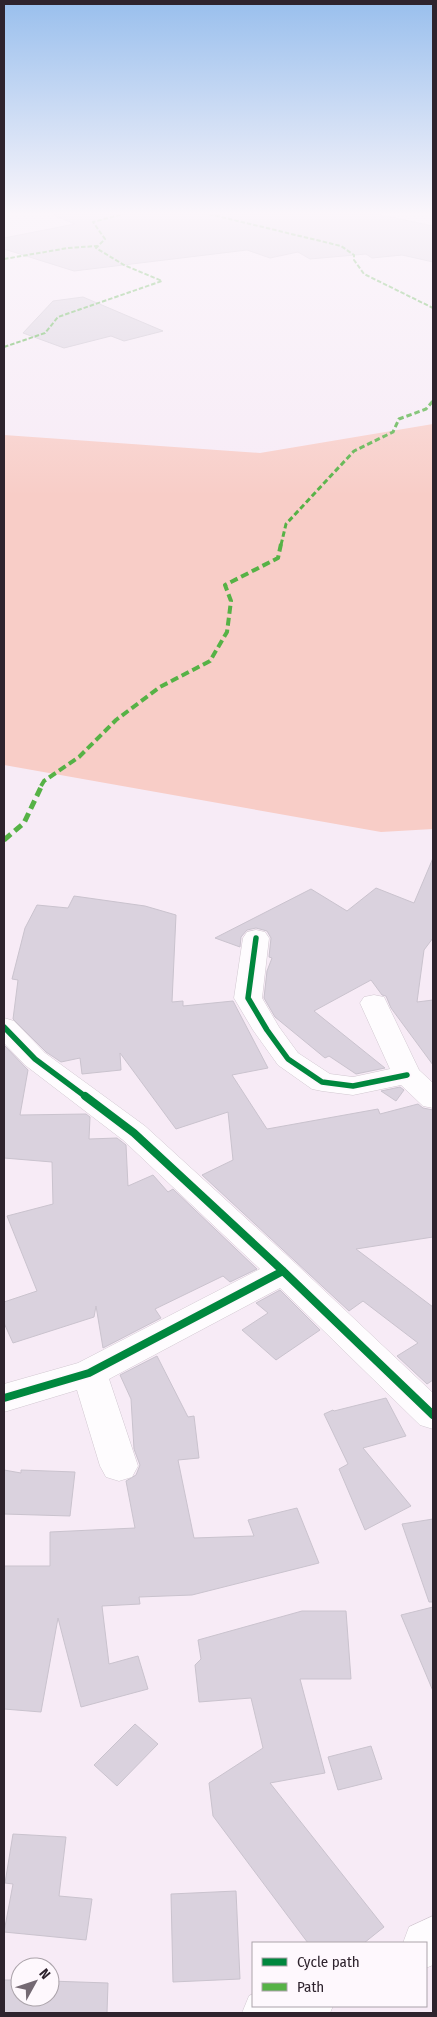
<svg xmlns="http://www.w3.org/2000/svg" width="437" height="2017" font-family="'Fira Sans Condensed',sans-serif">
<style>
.green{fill:#f8cdc7}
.building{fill:#dad2de;stroke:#cac3ce}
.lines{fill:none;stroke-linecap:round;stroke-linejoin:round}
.minor-casing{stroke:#d2c8d1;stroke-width:1}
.minor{fill:#fefcfe;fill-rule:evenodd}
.quiet-far3{stroke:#56b246;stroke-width:2;stroke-dasharray:4.5 2;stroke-linecap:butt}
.quiet-far2{stroke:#56b246;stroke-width:3;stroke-dasharray:5.5 3;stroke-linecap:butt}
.quiet-far1{stroke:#56b246;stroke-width:4;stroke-dasharray:8 4;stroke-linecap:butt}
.quiet{stroke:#56b246;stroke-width:5;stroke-dasharray:9 5;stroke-linecap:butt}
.cycleway-far1-casing{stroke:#fef8fd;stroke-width:9}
.cycleway-casing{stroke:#fef8fd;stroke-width:11}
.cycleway-far1{stroke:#00873e;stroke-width:5.5}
.cycleway{stroke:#00873e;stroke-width:8}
</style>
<rect width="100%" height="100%" fill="#f7ebf6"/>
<path class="green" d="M433,424V829L381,832L4,765V435L260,453Z"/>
<path class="building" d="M53,214H377L433,226V262L402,255L372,258L366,254L310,259L298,252L270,258L247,250L74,271L4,249V238L75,224L53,215Z
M83,297L163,331L124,341L111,336L64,348L23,333L53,301Z
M433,858V938L424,950L417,1002L433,1000V1065L391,1008L386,996L382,995L371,980L314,1011L385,1068L356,1074L329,1056L325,1058L275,1017L264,998L267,971L272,958L269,957L271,938L267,931L256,928L247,930L241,937L240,947L215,938L311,889L347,911L376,888L414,903Z
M74,896L145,906L176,915L172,1002L183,1001V1006L233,1001L268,1068L232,1075L267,1129L378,1109L380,1114L418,1104L423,1108L433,1110V1237L356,1249L433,1307V1380L427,1384L397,1356L418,1343L363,1301L349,1311L202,1175L233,1160L228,1112L176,1129L120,1053L121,1070L82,1074L80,1058L61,1062L46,1052L13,1019L18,980L12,979L25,928L37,905L68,908Z
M4,1045L28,1070L20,1115L86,1114L90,1117L89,1139L117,1138L126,1145L128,1186L153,1175L168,1192L173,1189L257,1269L230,1282L223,1276L155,1309L161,1318L103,1348L96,1306L94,1317L13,1343L4,1323V1302L37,1291L7,1216L53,1204L52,1162L4,1158Z
M400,1087L404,1090L396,1101L381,1091Z
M280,1290L320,1330L276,1360L242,1330L268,1313L256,1303Z
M157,1356L188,1417L194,1416L199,1458L178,1460L194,1538L254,1536L248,1520L297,1508L319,1563L192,1595L139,1597L140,1604L102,1606L109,1664L138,1656L148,1689L81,1707L58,1618L41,1712L4,1709V1566H50V1532L135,1528L126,1481L136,1475L140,1465L134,1449L131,1399L120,1375Z
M386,1398L406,1436L363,1448L411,1506L365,1530L339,1469L348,1464L324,1414L333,1410L334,1411Z
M4,1470L21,1473V1470L75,1472L70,1516L4,1514Z
M433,1519V1602H429L402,1524Z
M433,1607V1691L401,1615Z
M302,1611H346L351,1679H300L325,1773L270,1783L384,1927L364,1943H308L213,1816L209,1783L263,1748L251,1698L199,1702L195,1665L201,1659L198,1640Z
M135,1724L158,1744L117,1786L94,1765Z
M371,1746L382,1779L338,1790L328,1757Z
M13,1834L66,1837L59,1896L92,1899L86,1940L4,1932L13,1884L5,1883Z
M236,1891L240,1979L173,1982L171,1894Z
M4,1980H20V1997H50V1981L108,1983L107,2013H4Z"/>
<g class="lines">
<defs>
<path id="minor" d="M256,930L265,932L269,938L262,998L279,1027L298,1053L330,1074L353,1077L390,1069L360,1003L364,997L374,995L384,997L419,1070L433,1083V1108L423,1106L401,1085L353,1095L322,1091L312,1089L278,1065L253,1030L234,998L243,938L247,932Z
M4,1018L14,1021L45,1053L145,1126L295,1263L433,1393V1429L420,1425L280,1288L109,1379L138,1466L132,1477L119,1481L106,1477L100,1466L77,1390L4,1412V1384L78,1363L260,1269L123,1140L25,1065L4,1043Z
M433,1916V1965L426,1968V1943H403L409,1927Z
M253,1994V2006H333L330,2013H242L249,1996Z"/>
</defs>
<use href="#minor" class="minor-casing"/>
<use href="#minor" class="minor"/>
<path class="quiet-far3" d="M209,214L341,246L354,255V260L364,274L433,308
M4,259L68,248L97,246
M4,347L45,333L58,317L162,281L124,265L96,248L105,239L93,222L123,214"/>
<path class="quiet-far2" d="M281,545L286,524L354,451L393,432L399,419L426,409L433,401"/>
<path class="quiet-far1" d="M41,786L44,781L79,757L116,720L160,687L210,661L227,632L231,601L225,585L278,558L281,544"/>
<path class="quiet" d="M4,840L24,823L42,785"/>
<defs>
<path id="cycleway-far1" d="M256,938L248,998L267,1030L288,1059L322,1082L353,1086L407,1075
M4,1027L35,1059L86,1097"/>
<path id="cycleway" d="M85,1096L134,1133L283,1271L433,1415
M4,1398L89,1373L283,1271"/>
</defs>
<use href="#cycleway-far1" class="cycleway-far1-casing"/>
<use href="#cycleway" class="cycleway-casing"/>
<use href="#cycleway-far1" class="cycleway-far1"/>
<use href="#cycleway" class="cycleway"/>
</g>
<linearGradient id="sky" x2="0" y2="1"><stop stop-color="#99bfed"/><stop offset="0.43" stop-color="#fbf6fb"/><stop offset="1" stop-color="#fbf6fb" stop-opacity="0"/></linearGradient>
<rect width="437" height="496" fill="url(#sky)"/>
<rect width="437" height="2017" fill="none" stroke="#2e232d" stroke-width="10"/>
<rect x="252" y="1942" width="175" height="65" fill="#fef8fd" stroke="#aba3aa"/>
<rect x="262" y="1958" width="25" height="8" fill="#00873e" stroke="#aba3aa"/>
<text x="297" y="1967" font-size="15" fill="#2e232d">Cycle path</text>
<rect x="262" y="1983" width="25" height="8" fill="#56b246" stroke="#aba3aa"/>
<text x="297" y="1992" font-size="15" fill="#2e232d">Path</text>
<g transform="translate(35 1982) rotate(50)"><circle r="24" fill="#fef8fd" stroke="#aba3aa"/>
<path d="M0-4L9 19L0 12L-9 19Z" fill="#746973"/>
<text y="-8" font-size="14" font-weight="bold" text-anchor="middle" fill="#2e232d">N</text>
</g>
</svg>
